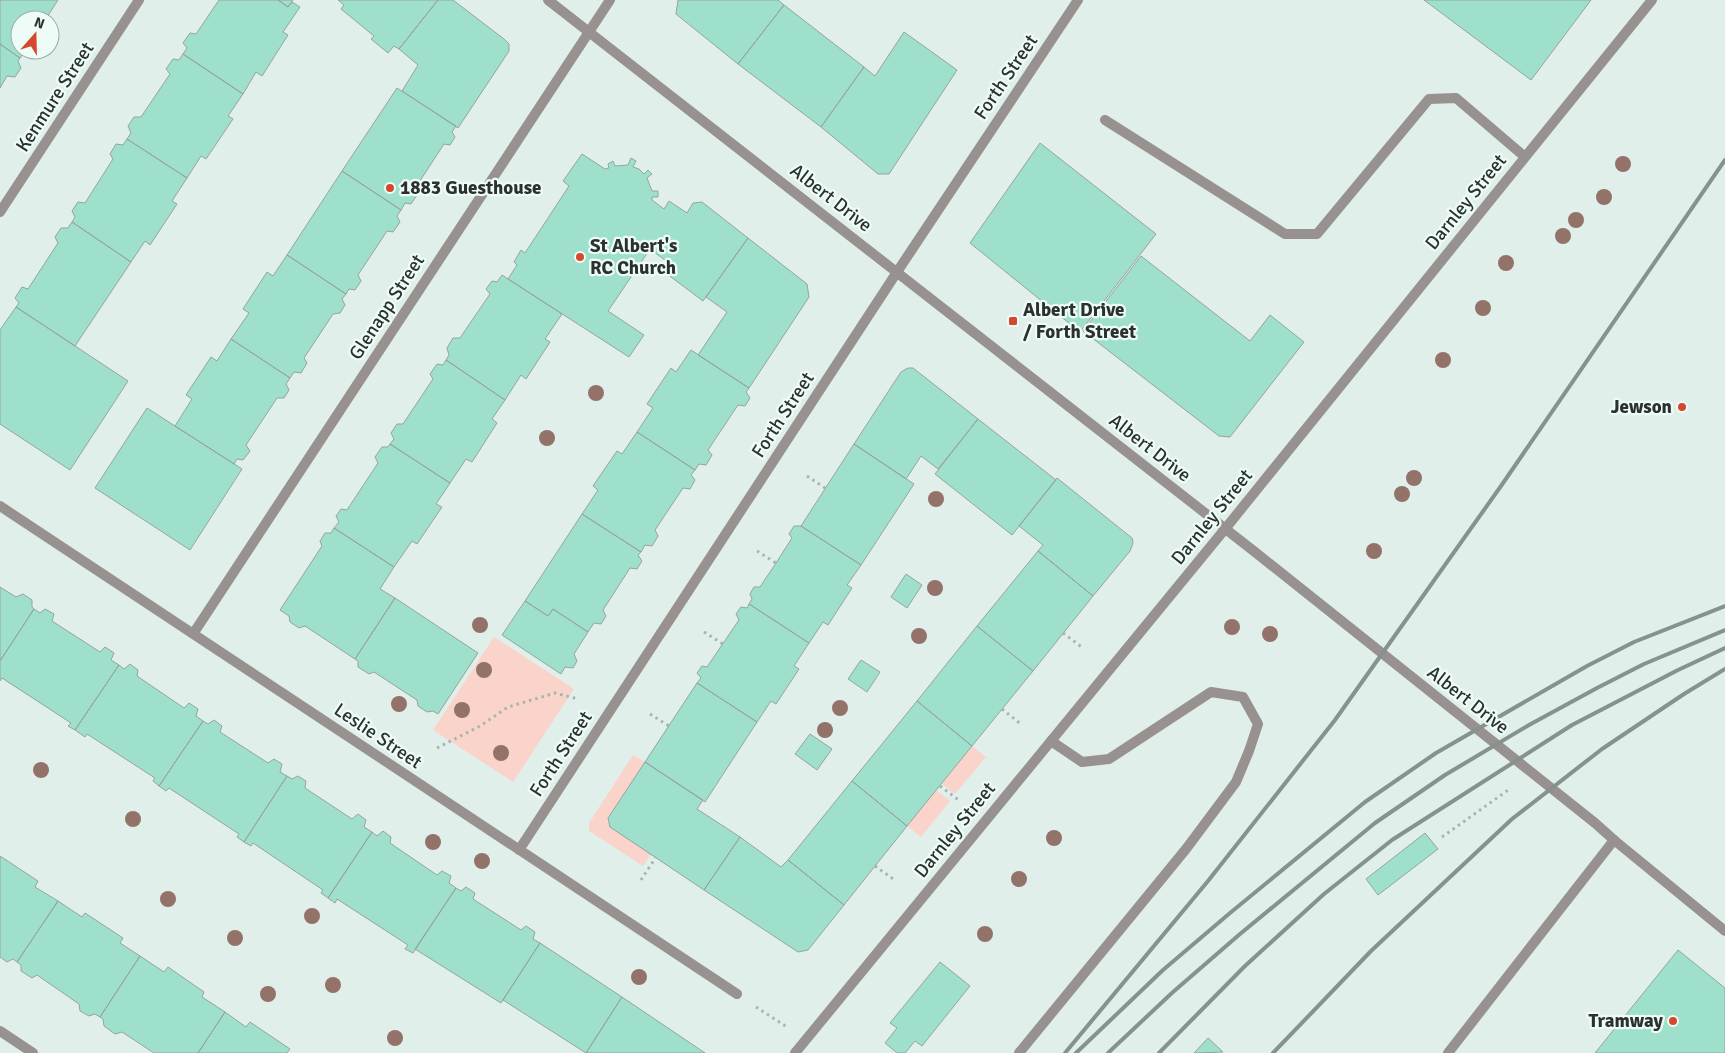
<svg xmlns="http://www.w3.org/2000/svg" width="1725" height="1053" font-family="Signika,sans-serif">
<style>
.green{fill:#fad3ca}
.building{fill:#9ee0cc;stroke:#96a39f}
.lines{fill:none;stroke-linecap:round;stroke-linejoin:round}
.path{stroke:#a9b4b0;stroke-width:3;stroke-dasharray:2.5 4;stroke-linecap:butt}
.service{stroke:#979190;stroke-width:10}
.minor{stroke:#979190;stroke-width:10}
.tertiary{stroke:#979190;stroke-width:10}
.rail{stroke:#87918d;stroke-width:4}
.tree{fill:#927269}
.poi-dot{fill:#d4492d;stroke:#eefcf8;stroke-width:2}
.labels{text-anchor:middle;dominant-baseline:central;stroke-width:4.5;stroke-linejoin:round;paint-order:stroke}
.street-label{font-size:19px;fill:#2c312f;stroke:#eefcf8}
.poi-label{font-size:19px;font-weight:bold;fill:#2c312f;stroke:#eefcf8;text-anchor:start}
</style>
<rect width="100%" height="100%" fill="#e1efea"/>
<path class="green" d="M494,637L574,689L513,782L433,730Z
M972,746L986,757L955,794L942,784Z
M633,755L645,762L608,818L611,827L651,854L643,866L589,831V823Z
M936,790L950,801L921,837L907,826Z"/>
<path class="building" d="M0,0H58L45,20H20V50H32L29,54H23L20,58L0,44Z
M219,0H278L288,7L292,2L300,7L283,32L288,35L262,76L256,72L243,94L183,54L187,48L183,43L190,33L196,34Z
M278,0H293L288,7Z
M338,0H438L399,49L394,46L388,53L371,39L374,36L341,9L344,5Z
M438,0H453L504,39L509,44V51L458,128L402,91L418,65L399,49Z
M678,0H778L784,5L738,64L676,14Z
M1424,0H1591L1531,80Z
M784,5L864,67L821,127L738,64Z
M904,32L957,70L889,174H878L821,127L864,67L875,76Z
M0,44L20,58L18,61L21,68L15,77L7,76L0,88Z
M183,54L243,94L228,116L233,119L206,159L201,156L187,178L127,139L131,133L128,126L134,117H141L170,74L166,69L173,59L179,60Z
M397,88L456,126L452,132L455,137L450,145L444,144L414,190L417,195L411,204L405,203L401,210L342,171Z
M127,139L187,178L172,201L177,204L150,245L145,241L131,262L72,222L75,217L72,211L78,202L85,203L113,159L110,154L116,144L123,145Z
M1040,143L1156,234L1080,332L970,243Z
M582,154L605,169L609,168L608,164L613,161L615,166L628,165L631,158L636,161L633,167L639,169L644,174L648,170L652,174L647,178L652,191H658V197H652V200L664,209L669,201L687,213L693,203L702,202L748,238L703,301L663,271L669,263L650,249L608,311L644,335L629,357L508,279L517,265L514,262L521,250L525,253L569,186L563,181Z
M342,171L401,210L397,216L400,222L393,232L387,231L358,275L361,281L355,290L349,289L346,294L287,255Z
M72,222L131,262L75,346L16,307L19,303L15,298L22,287L28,289L58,243L55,237L61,228H68Z
M748,238L807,284L809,297L749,388L698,355L727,312L706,297Z
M287,255L346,294L342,299L345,305L340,313L333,314L304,358L307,363L301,373L294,372L290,378L231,339L249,313L243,309L267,272L273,276Z
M1141,256L1250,341L1270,315L1304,342L1230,437L1219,436L1083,331Z
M502,275L562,314L545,339L550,342L526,379L521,375L505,400L446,360L449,355L447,348L453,338H460L490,294L486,289L492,281L497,282Z
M16,307L128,381L70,470L0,424V330Z
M231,339L290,378L286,384L289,390L284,398H277L246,445L250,451L243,460L237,459L234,464L175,426L192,399L186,395L211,357L217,361Z
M691,350L749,388L746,392L750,398L745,406L738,405L708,450L712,455L706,465L699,464L695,470L637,432L653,408L647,404L671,368L676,372Z
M446,360L505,400L492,419L497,423L472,462L466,459L450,483L390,444L394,439L391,433L397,424H403L433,379L430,374L437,364L443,365Z
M908,368H913L978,419L938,469L921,456L906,479L854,444L901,372Z
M147,408L242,469L190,550L95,488Z
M978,419L1056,480L1012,535L935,474Z
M637,432L695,470L691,475L695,480L690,489L683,488L655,530L658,536L652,546L645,545L641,552L582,514L598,490L593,486L617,451L622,454Z
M390,444L450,483L436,504L442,507L417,544L412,541L394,567L334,528L339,522L336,516L341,509L347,510L378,463L375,457L382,447H388Z
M854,444L914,484L861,565L801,526Z
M1057,478L1132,538L1133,543L1130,551L1093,596L1038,551L1043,545L1019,526Z
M582,514L641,552L638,555L642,561L637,569L630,568L603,610L606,616L601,624L594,623L588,632L553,609L548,616L525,601Z
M794,526H801L861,565L847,585L852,588L828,625L823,622L809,643L749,604L752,599L750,594L754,587H760L776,563L792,538L789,534Z
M334,528L394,567L380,589L395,598L355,659L305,626L299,628L290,622L289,616L280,610L322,546L320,541L325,533H331Z
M1038,551L1093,596L1033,671L977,626Z
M906,574L922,585L907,608L891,597Z
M0,587L16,597L23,594L32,600V607L34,609L0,661Z
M395,598L478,653L438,714L433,711L427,712L418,706L417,700L374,672L369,674L358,667V661L355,659Z
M525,601L548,616L553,609L588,632L574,654L577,661L573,668L565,667L561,674L502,635Z
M749,604L809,643L794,666L799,669L776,704L771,701L757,722L697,683L701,678L697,673L702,666L707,667L739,620L736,614L741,607L747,608Z
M34,609L40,613L45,609L54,614L52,621L100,652L105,647L114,653L111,660L119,665L75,730L68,726L71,723L2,678L0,681V661Z
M977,626L1033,671L972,746L917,701Z
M861,660L880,672L867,692L848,679Z
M130,664L138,670L137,676L184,708L189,703L198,709L196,716L203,721L159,786L153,781L155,778L87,734L85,737L75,730L119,665L124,669Z
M697,683L757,722L705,802L645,762Z
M917,701L972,746L907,826L852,781Z
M214,720L222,726L220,732L268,763L274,759L282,764L280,772L287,776L244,842L237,837L239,834L169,788L166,791L159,786L203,721L208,724Z
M810,734L832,749L817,770L795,754Z
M645,762L703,800L697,809L740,837L704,890L610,827L608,818Z
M287,776L292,779L298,776L306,781L305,788L352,819L358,814L366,820L364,827L372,832L328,898L321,893L323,890L253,843L251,846L244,842Z
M852,781L907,826L844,905L788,860Z
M383,831L391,837L390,843L437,875L442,871L451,876L449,883L456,888L413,953L405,949L408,945L337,899L335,903L328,898L372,832L377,836Z
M1425,833L1438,849L1378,895L1366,879Z
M740,837L781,867L788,860L844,905L808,950L798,952L704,890Z
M0,856L38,881L35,887L58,901L17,962L13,959L7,962L0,957Z
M466,887L475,893L473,899L521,930L526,926L535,932L533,939L540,943L501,1003L415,949L456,888L461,891Z
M58,901L82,917L85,913L123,938L120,943L140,956L100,1017L95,1014L89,1016L80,1011L79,1004L37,975L32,978L21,971V965L17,962Z
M540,943L622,997L586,1053L503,1000Z
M1678,950L1725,988V1053H1595Z
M140,956L164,972L168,967L204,992L202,997L225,1012L198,1053H154L122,1032L115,1034L104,1026L103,1019L100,1017Z
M940,962L970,986L922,1046L915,1041L905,1053H897L885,1043L897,1028L890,1023Z
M622,997L705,1053H586Z
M225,1012L246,1027L250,1022L290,1049L287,1053H198Z
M1208,1038L1223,1052L1194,1053Z"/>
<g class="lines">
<path class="path" d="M807,476L825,488
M757,551L776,563
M704,632L723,644
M1063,633L1083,648
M1002,709L1022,725
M650,714L669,726
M437,748L480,726L508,707L555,693L578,699
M940,786L960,801
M1442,837L1511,788
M875,866L896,881
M641,880L656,857
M756,1007L787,1027"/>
<path class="service" d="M1105,120L1285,234H1317L1429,99L1456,98L1525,157
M1019,1053L1186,849L1236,782L1249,751L1258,724L1243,697L1211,692L1109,759L1082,762L1051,741
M1448,1053L1614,840"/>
<path class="minor" d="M0,212L139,0
M0,506L737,994
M193,634L610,0
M519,850L897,272L1078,0
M0,1031L33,1053"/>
<path class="tertiary" d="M548,0L1255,552L1595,823L1614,840L1725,931
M795,1053L1225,529L1652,0"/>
<path class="rail" d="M1065,1053L1208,881L1335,720L1501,486L1725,160
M1076,1053L1163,970L1230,913L1365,802L1436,753L1587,666L1634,642L1725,606
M1108,1053L1173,992L1240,934L1375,823L1445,775L1529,725L1597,688L1644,664L1725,630
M1159,1053L1245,966L1324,894L1392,840L1572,725L1678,670L1725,648
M1273,1053L1371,951L1512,819L1602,749L1684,694L1725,669"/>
</g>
<g class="tree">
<circle cx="1623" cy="164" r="8"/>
<circle cx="1604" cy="197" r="8"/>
<circle cx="1576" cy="220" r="8"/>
<circle cx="1563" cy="236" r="8"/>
<circle cx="1506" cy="263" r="8"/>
<circle cx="1483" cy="308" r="8"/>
<circle cx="1443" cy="360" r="8"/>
<circle cx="596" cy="393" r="8"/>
<circle cx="547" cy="438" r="8"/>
<circle cx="1414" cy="478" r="8"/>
<circle cx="1402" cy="494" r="8"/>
<circle cx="936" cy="499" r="8"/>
<circle cx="1374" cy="551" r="8"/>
<circle cx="935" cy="588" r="8"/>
<circle cx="480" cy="625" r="8"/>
<circle cx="1232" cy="627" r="8"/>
<circle cx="1270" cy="634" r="8"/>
<circle cx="919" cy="636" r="8"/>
<circle cx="484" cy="670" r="8"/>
<circle cx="399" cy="704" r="8"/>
<circle cx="840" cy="708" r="8"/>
<circle cx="462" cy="710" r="8"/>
<circle cx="825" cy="730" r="8"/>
<circle cx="501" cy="753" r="8"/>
<circle cx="41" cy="770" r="8"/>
<circle cx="133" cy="819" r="8"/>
<circle cx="1054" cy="838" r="8"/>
<circle cx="433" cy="842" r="8"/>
<circle cx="482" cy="861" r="8"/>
<circle cx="1019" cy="879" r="8"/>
<circle cx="168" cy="899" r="8"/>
<circle cx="312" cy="916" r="8"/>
<circle cx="985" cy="934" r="8"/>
<circle cx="235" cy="938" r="8"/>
<circle cx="639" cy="977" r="8"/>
<circle cx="333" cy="985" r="8"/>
<circle cx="268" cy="994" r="8"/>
<circle cx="395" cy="1038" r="8"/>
</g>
<g class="poi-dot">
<circle cx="390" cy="188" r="5"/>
<circle cx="580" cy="257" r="5"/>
<rect x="1008" y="316" width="10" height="10" rx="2.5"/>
<circle cx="1682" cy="407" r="5"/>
<circle cx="1673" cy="1021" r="5"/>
</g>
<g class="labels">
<g class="street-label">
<text transform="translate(1006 77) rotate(-56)">Forth Street</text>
<text transform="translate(55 97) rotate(-57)">Kenmure Street</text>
<text transform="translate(831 198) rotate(38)">Albert Drive</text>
<text transform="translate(1466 202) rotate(-51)">Darnley Street</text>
<text transform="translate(387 307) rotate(-57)">Glenapp Street</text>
<text transform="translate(783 415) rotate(-57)">Forth Street</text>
<text transform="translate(1150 448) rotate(38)">Albert Drive</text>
<text transform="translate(1212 517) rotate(-51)">Darnley Street</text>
<text transform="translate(1468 700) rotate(38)">Albert Drive</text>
<text transform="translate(378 736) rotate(34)">Leslie Street</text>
<text transform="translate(561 754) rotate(-57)">Forth Street</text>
<text transform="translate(955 830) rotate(-51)">Darnley Street</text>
</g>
<g class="poi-label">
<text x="400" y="188">1883 Guesthouse</text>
<text x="590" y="246">St Albert's<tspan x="590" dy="22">RC Church</tspan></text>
<text x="1023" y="310">Albert Drive<tspan x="1023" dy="22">/ Forth Street</tspan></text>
<text x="1672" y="407" text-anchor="end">Jewson</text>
<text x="1663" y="1021" text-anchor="end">Tramway</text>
</g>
</g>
<g transform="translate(35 35) rotate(20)"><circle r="24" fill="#eefcf8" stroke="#a0aba8"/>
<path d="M0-4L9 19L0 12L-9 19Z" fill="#d4492d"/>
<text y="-8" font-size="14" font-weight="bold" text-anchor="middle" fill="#2c312f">N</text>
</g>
</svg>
